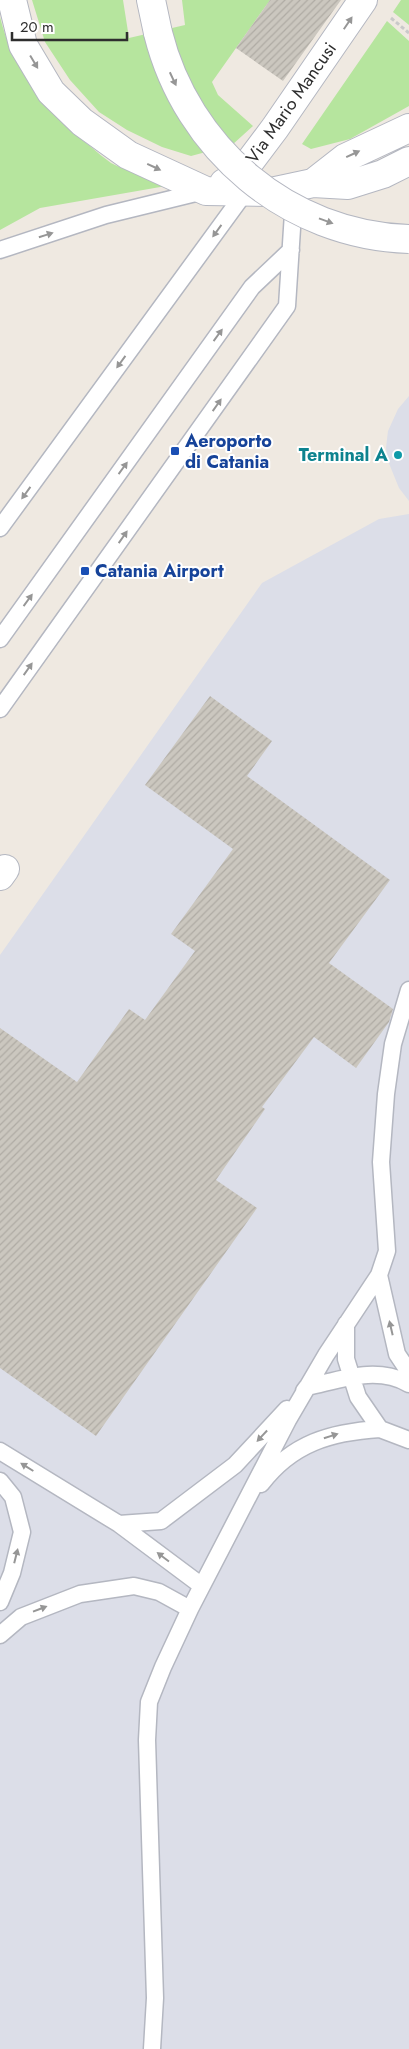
<svg xmlns="http://www.w3.org/2000/svg" width="409" height="2049" font-family="Jost,sans-serif">
<style>
.airport{fill:#dcdee8}
.grass{fill:#b6e59e}
.building{fill:url(#building-hatch)}
.lines{fill:none;stroke-linecap:round;stroke-linejoin:round}
.service-casing{stroke:#b4b7c1;stroke-width:19}
.minor-casing{stroke:#b4b7c1;stroke-width:30}
.path{stroke:#c9c9c9;stroke-width:3;stroke-dasharray:4 2.5;stroke-linecap:butt}
.service{stroke:#fff;stroke-width:16}
.minor{stroke:#fff;stroke-width:28}
.minor-bridge-casing{stroke:#b4b7c1;stroke-width:30;stroke-linecap:butt}
.minor-bridge{stroke:#fff;stroke-width:28}
.oneway{fill:#969696}
.transit-dot{fill:#1a4fb4;stroke:#fff;stroke-width:2}
.culture-dot{fill:#0f9aa8;stroke:#fff;stroke-width:2}
.labels{text-anchor:middle;dominant-baseline:central;stroke-width:4;stroke-linejoin:round;paint-order:stroke}
.street-label{font-size:18px;fill:#2e2e2e;stroke:#fff}
.transit-label{font-size:18px;font-weight:bold;fill:#164399;stroke:#fff;text-anchor:start}
.culture-label{font-size:18px;font-weight:bold;fill:#0d838f;stroke:#fff;text-anchor:end}
</style>
<defs>
<pattern id="building-hatch" width="6" height="6" patternUnits="userSpaceOnUse" patternTransform="scale(1.25)"><rect width="6" height="6" fill="#cbc7bf"/><path d="M-1 1l2-2M0 6l6-6M5 7l2-2" fill="none" stroke="#afaba4"/></pattern>
</defs>
<rect width="100%" height="100%" fill="#efe9e1"/>
<path class="airport" d="M409,396V501L399,488L388,461L386,448L388,431L398,409Z
M409,514V2049H0V955L262,583L379,519Z"/>
<path class="grass" d="M32,0H123L129,38L185,25L182,0H270L212,82L218,95L253,126L232,145L191,156L162,147L127,130L99,112L70,80L45,42Z
M401,0H409V25L393,12Z
M0,17C13,70 47,114 90,146C97,152 104,158 111,163C128,172 151,176 169,183L166,186L40,208L0,230Z
M387,21L409,41V106L350,139L311,149L302,144Z"/>
<path class="building" d="M270,0H341L283,81L236,48Z
M210,696L272,741L247,776L390,880L329,963L393,1009L389,1022L356,1068L314,1037L262,1107L265,1109L216,1180L257,1208L96,1436L0,1368V1028L77,1082L129,1009L145,1020L195,951L171,934L233,849L145,785Z"/>
<g class="lines">
<defs>
<path id="service" d="M0,250L106,215L204,191
M0,528L246,191
M0,639L252,287L291,250
M0,709L287,306L293,213L296,201
M379,1275L397,1354L409,1372
M346,1324V1359L358,1397L380,1429L409,1440
M304,1391L307,1387C340,1380 377,1365 409,1384
M0,1451L119,1524L202,1586
M0,1481L13,1497L22,1532L12,1573L0,1602
M261,1484C292,1443 331,1432 380,1429
M119,1524L161,1521L235,1465L287,1409
M0,1635L21,1617L80,1594L134,1586L159,1592L190,1609
M152,2049L155,1998L147,1740L149,1702L163,1667L190,1609L288,1420L326,1355L379,1275L387,1251L381,1162L386,1094L393,1044L409,990"/>
<path id="minor" d="M12,0L23,45L51,92L82,122L128,155L206,191L271,192L313,183L345,158L409,128
M151,0L158,33
M224,183L239,176L275,128L363,0
M313,183L348,185L383,174L409,161
M0,876L5,869"/>
</defs>
<use href="#service" class="service-casing"/>
<use href="#minor" class="minor-casing"/>
<path class="path" d="M391,18L409,33"/>
<use href="#service" class="service"/>
<use href="#minor" class="minor"/>
<defs>
<path id="minor-bridge" d="M158,33C187,149 288,235 409,239"/>
</defs>
<use href="#minor-bridge" class="minor-bridge-casing"/>
<use href="#minor-bridge" class="minor-bridge"/>
</g>
<defs><path id="oneway-solid" d="M-6-.8H1V-3.2L6.5 0L1 3.2V.8H-6Z" transform="scale(1.25)"/></defs>
<g class="oneway">
<use href="#oneway-solid" transform="translate(348 23) rotate(-56)"/>
<use href="#oneway-solid" transform="translate(34 62) rotate(59)"/>
<use href="#oneway-solid" transform="translate(173 79) rotate(65)"/>
<use href="#oneway-solid" transform="translate(353 154) rotate(-25)"/>
<use href="#oneway-solid" transform="translate(154 167) rotate(25)"/>
<use href="#oneway-solid" transform="translate(326 221) rotate(20)"/>
<use href="#oneway-solid" transform="translate(217 231) rotate(126)"/>
<use href="#oneway-solid" transform="translate(46 235) rotate(-18)"/>
<use href="#oneway-solid" transform="translate(218 335) rotate(-54)"/>
<use href="#oneway-solid" transform="translate(121 362) rotate(126)"/>
<use href="#oneway-solid" transform="translate(217 405) rotate(-55)"/>
<use href="#oneway-solid" transform="translate(123 468) rotate(-54)"/>
<use href="#oneway-solid" transform="translate(26 493) rotate(126)"/>
<use href="#oneway-solid" transform="translate(123 537) rotate(-55)"/>
<use href="#oneway-solid" transform="translate(28 600) rotate(-54)"/>
<use href="#oneway-solid" transform="translate(28 669) rotate(-55)"/>
<use href="#oneway-solid" transform="translate(391 1328) rotate(-103)"/>
<use href="#oneway-solid" transform="translate(262 1436) rotate(133)"/>
<use href="#oneway-solid" transform="translate(331 1436) rotate(-18)"/>
<use href="#oneway-solid" transform="translate(27 1467) rotate(-148)"/>
<use href="#oneway-solid" transform="translate(16 1556) rotate(-76)"/>
<use href="#oneway-solid" transform="translate(163 1557) rotate(-143)"/>
<use href="#oneway-solid" transform="translate(40 1609) rotate(-21)"/>
</g>
<g class="transit-dot">
<rect x="170" y="446" width="10" height="10" rx="2.5"/>
<rect x="80" y="566" width="10" height="10" rx="2.5"/>
</g>
<circle class="culture-dot" cx="398" cy="455" r="5"/>
<g class="labels">
<g class="street-label">
<text transform="translate(291 103) rotate(-55)">Via Mario Mancusi</text>
</g>
<g class="transit-label">
<text x="185" y="441">Aeroporto<tspan x="185" dy="21">di Catania</tspan></text>
<text x="95" y="571">Catania Airport</text>
</g>
<g class="culture-label">
<text x="388" y="455">Terminal A</text>
</g>
</g>
<path d="M12 32v8h115v-8" fill="none" stroke="#2e2e2e" stroke-width="2.5"/>
<text x="20" y="32" font-size="15" fill="#2e2e2e" stroke="#ffffff" stroke-width="4" paint-order="stroke">20 m</text>
</svg>
